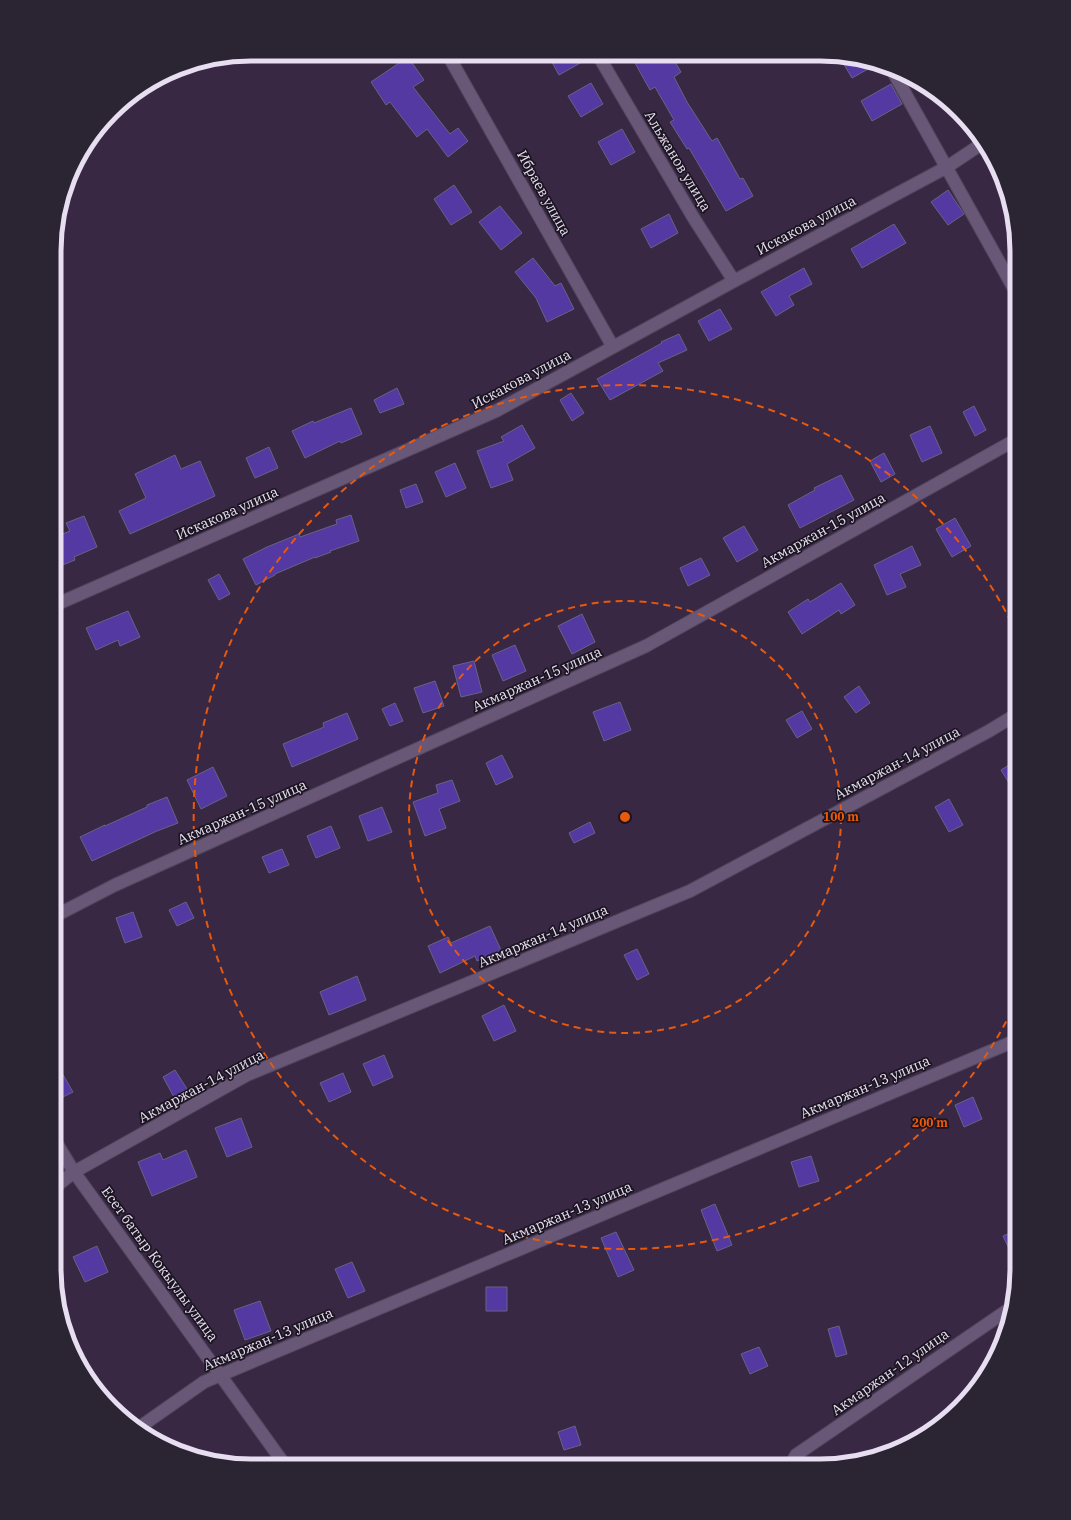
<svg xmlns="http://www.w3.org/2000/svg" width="1071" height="1520" font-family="'IBM Plex Serif',serif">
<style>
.building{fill:#5339a1;stroke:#666385}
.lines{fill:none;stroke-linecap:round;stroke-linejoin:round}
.minor-casing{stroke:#53465e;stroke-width:14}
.minor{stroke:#685776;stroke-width:12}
.ring{fill:none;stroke:#e8590c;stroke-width:2;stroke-dasharray:7 5}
.labels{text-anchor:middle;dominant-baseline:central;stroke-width:3.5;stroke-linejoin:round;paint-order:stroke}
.street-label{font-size:14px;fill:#e8def1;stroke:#1b1421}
.rim{fill:none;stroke:#e8def1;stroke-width:5}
.centre{fill:#e8590c;stroke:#1b1421;stroke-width:2}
.ring-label{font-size:12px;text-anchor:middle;font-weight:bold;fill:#e8590c;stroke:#1b1421;stroke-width:3.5;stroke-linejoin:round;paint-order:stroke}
</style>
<rect width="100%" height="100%" fill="#382844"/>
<path class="building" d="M548,55H591V57L559,75Z
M650,55H671L681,72L674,77L687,102L712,141L717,138L740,179L743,178L753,196L726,211L689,148L687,149L670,122L674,120L655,87L650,90L635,63Z
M839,56H846L877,64L852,78Z
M408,57L424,80L413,87L450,134L458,128L468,141L448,157L427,129L417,137L390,102L386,105L371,82Z
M591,83L603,104L581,117L568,96Z
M891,84L902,104L872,121L861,101Z
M622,129L635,152L611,165L598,142Z
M454,185L472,212L451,225L434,199Z
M948,190L964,214L948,225L931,202Z
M500,206L522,233L501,250L479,222Z
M669,214L678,233L651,248L641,229Z
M894,224L906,243L862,268L851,249Z
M533,258L555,286L561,283L574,309L547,322L536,298L515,272Z
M804,268L812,284L789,296L794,305L776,316L761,292Z
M720,309L732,329L709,341L698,321Z
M679,334L687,350L658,363L663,371L610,400L597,379L662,343L661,342Z
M397,388L404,404L380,413L374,400Z
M571,393L584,413L572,421L560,400Z
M974,406L986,430L975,436L963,412Z
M351,408L362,434L341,443L340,441L305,458L292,431L313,421L314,423Z
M522,425L535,448L507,464L513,480L491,488L477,451L504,441L501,437Z
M930,426L942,453L922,462L910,435Z
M269,447L278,468L255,478L246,458Z
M884,453L895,474L881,482L870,461Z
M175,455L181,469L200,461L215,496L130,534L119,511L146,498L135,474Z
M455,463L466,488L446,497L435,472Z
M841,475L854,500L800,528L788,505L815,490L814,488Z
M416,484L423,502L406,508L400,490Z
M351,515L359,541L330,551L331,552L315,558V557L275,574V575L256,585L243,559L267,547L299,534L300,537L337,524L336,520Z
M84,516L97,547L74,557L75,560L55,568V537L70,531L66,523Z
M955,518L971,546L952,557L936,529Z
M744,526L758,550L737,562L723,538Z
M912,546L921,565L900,574L906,587L887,595L874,565Z
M701,558L710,575L688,586L680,568Z
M219,574L230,594L219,600L208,580Z
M841,583L855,605L841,614L839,610L802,634L788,612L808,599L810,602Z
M128,611L140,637L120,646L118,640L96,650L86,628Z
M582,614L595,642L572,654L558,626Z
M515,645L526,671L503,681L492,655Z
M474,661L482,692L461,697L453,666Z
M435,681L444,706L423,713L414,688Z
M859,686L870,703L856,713L844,697Z
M620,702L631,730L604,741L593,712Z
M395,703L403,721L390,726L382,709Z
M802,711L812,729L797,738L786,720Z
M347,713L358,739L292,767L283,744L324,727L323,723Z
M502,755L513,777L496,785L486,763Z
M1017,760V796L1001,770Z
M213,767L227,796L201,809L187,780Z
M452,780L460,801L439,809L446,828L425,836L413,802L438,793L436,785Z
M167,797L178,823L157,831L92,861L80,837L105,825V826L147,807V805Z
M949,799L963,825L949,832L935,807Z
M382,807L392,832L368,841L359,816Z
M590,822L595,833L574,843L569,833Z
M331,826L340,848L316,858L307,836Z
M282,849L289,865L269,873L262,857Z
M186,902L194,918L177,926L169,910Z
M133,912L142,937L125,943L116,918Z
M490,926L501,950L477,961L475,956L440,973L428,946L448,937L451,943Z
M637,949L649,974L637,980L624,955Z
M357,976L366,1000L329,1015L320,992Z
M504,1005L516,1031L494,1041L482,1016Z
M384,1055L393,1077L373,1086L363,1064Z
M54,1059L73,1092L59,1099L54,1090Z
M175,1070L187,1089L174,1097L163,1077Z
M343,1073L351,1092L329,1102L320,1083Z
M973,1097L982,1119L964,1127L955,1105Z
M241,1118L252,1147L227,1157L215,1128Z
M186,1150L197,1177L152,1196L138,1162L160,1153L163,1160Z
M811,1156L819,1181L799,1187L791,1162Z
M715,1204L732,1245L717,1251L701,1210Z
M1017,1230V1266L1003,1236Z
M616,1232L634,1270L618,1277L601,1238Z
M97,1246L108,1272L85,1282L73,1257Z
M352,1262L365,1291L348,1298L335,1269Z
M486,1287H507V1311H486Z
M260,1301L271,1331L245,1340L234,1310Z
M839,1326L847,1354L836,1357L828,1329Z
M759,1347L768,1366L750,1374L741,1354Z
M575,1426L581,1445L564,1450L558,1432Z"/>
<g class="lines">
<defs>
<path id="minor" d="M448,55L613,347
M598,55L693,217L734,281
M891,68L1017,294
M55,605L496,411L734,281L947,167L983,143
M55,916L115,885L646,646L1017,439
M54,1139L74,1172L285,1465
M54,1188L74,1172L247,1075L690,891L989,731L1017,714
M137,1429L204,1382L1017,1040
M790,1466L796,1455L1012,1307"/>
</defs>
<use href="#minor" class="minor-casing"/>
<use href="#minor" class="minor"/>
</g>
<g class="ring">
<circle cx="625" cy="817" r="216"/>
<path d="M1017 1000A432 432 0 1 1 1017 634"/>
</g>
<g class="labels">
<g class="street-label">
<text transform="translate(678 161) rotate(59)">Альжанов улица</text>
<text transform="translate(544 193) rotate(61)">Ибраев улица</text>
<text transform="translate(806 225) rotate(-28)">Искакова улица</text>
<text transform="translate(521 379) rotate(-28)">Искакова улица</text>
<text transform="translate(227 513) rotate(-24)">Искакова улица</text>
<text transform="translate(823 530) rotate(-29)">Акмаржан-15 улица</text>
<text transform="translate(537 679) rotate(-24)">Акмаржан-15 улица</text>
<text transform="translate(897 763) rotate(-28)">Акмаржан-14 улица</text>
<text transform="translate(242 812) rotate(-24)">Акмаржан-15 улица</text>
<text transform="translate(543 936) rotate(-23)">Акмаржан-14 улица</text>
<text transform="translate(201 1086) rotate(-28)">Акмаржан-14 улица</text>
<text transform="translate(865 1087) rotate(-23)">Акмаржан-13 улица</text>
<text transform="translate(567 1213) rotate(-23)">Акмаржан-13 улица</text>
<text transform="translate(160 1264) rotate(54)">Есет батыр Кокыулы улица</text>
<text transform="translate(268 1339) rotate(-23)">Акмаржан-13 улица</text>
<text transform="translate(890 1372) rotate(-35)">Акмаржан-12 улица</text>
</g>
</g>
<path d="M0 0H1071V1520H0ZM251 61H820A190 190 0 0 1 1010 251V1269A190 190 0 0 1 820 1459H251A190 190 0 0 1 61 1269V251A190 190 0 0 1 251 61Z" fill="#2b2432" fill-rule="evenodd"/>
<path class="rim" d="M251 61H820A190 190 0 0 1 1010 251V1269A190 190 0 0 1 820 1459H251A190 190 0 0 1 61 1269V251A190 190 0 0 1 251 61Z"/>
<circle cx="625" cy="817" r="6" class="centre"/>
<g class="ring-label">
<text x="841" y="821">100 m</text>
<text x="930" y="1127">200 m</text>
</g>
</svg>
